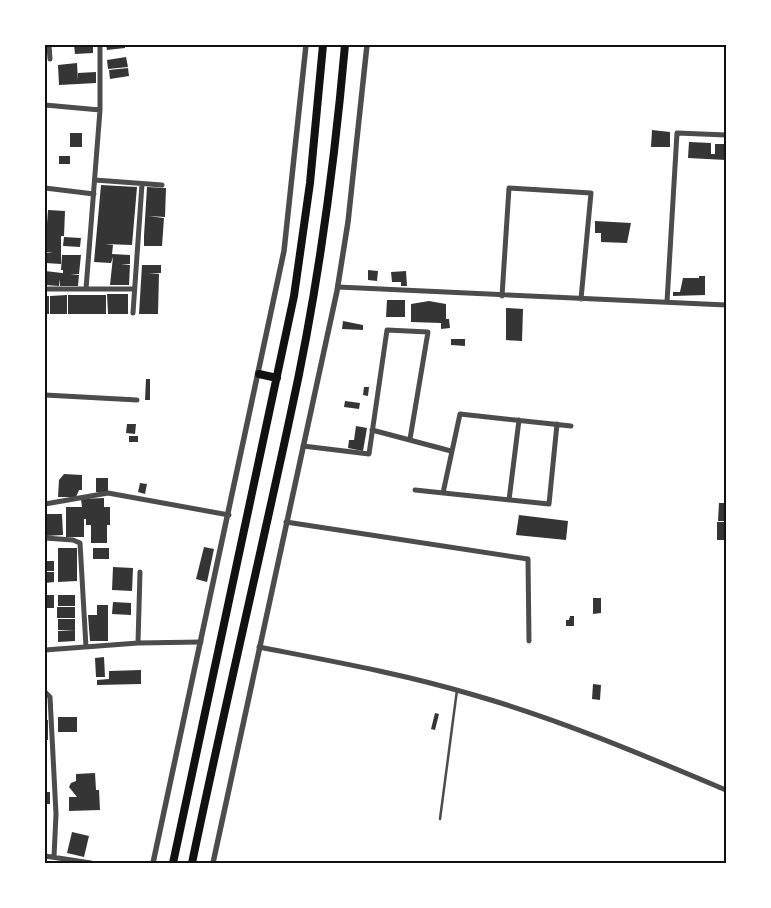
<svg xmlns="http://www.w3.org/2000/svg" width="771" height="908" font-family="'Source Sans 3',sans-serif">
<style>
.building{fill:#353535}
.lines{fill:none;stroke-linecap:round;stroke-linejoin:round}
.service{stroke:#4c4c4c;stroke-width:2.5}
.minor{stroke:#4c4c4c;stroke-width:5}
.tertiary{stroke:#4c4c4c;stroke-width:5.5}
.trunk{stroke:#111;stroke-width:8}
.neatline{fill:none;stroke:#111;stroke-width:2}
</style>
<rect width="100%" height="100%" fill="#fff"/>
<path class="building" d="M74,45H93V53L75,54Z
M106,45H125V48L107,50Z
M126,57L128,67L108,69L107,60Z
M77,63L78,81V73L96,72V83L59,85L58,65Z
M128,68L129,76L110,79L109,70Z
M652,130L670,132V147H651Z
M70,133H82V147H70Z
M689,142L711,143V154H715V144H726V160L688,158Z
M59,156H70V164H59Z
M101,185L137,187L132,245L105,244L113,245L112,254L130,255V264H121L130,265L129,285H110L113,257L111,263L94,262Z
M147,187L166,188L165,217L148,216L164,218L162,246H144V236L158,237L144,236Z
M48,210L65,211L64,236H61V264L45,263V253H53L45,252Z
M595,221L631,223L627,243L601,242V233H595Z
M64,237L81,238L80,247L63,246Z
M62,255H81L79,274H63V270H61Z
M142,265H161V273L148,274H159L158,314H139Z
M368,270L378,271L377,281L368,280Z
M45,271L79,275L78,286H60L59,279V286L45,285Z
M406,271L407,286H401V282H392L391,272Z
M699,276H705V295L673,296V292H680L683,278H699Z
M107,294H128V314H108Z
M67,295V314H50V296Z
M68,295H106V314H68Z
M45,296H49V314H45Z
M387,300H405V317H386Z
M429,301L446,304V319H449L450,328L441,329V323L411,322V304Z
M506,308L523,309L522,341L506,340Z
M343,321L363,325V330L342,329Z
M451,339H465V346L451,345Z
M146,379H150V400H145Z
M364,387H369L368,396L363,395Z
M345,401L360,403L359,409L344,407Z
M127,424H136L135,434L126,433Z
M356,426L367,428L363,451L348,448L349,440H354Z
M129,436H138V442H129Z
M64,474L82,475V490H79L76,497H58L59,480Z
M96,478H108V492H96Z
M140,483L147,484L145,494L138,492Z
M104,498V507H110V525H86V519H84V537H66V507H82L81,499Z
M719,503H726V521H718Z
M45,514H62L63,535L45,536Z
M519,515L568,521L566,540L516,535Z
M717,522H726V540H717Z
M91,525H107V543H91Z
M204,547L214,549L207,582L196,579Z
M58,548H77V581L58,582Z
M93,548H109V559H93Z
M45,561H54V571H45Z
M113,567L133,568L132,591L112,590Z
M45,572H54V582L45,583Z
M45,595H54V608H45Z
M58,595H75V606H58Z
M593,598H601V613L593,614Z
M113,602L131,603V615L112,614Z
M97,605H108V641H90L88,615H97Z
M57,607H75V618H57Z
M570,616H574V626H566V620H569Z
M58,619H75V630H58Z
M75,630V641L58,642V631Z
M104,657L105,677H96L95,658Z
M141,670V684L97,685V680L109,679V671Z
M593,684L601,685L600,700L592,699Z
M435,713L439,714L435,730L431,729Z
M58,717H77V732H58Z
M45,720H48V740H45Z
M95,773L96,790H99L100,810L69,811V797H77L69,787L71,783L76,781V774Z
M45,792H50V804H45Z
M72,832L89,836L84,857L67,853Z"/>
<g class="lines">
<path class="service" d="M440,819L457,690"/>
<path class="minor" d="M49,45L50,59
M45,105L100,110
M95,180L162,185
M45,188L94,194
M338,287L726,305
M45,289H134
M86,289L100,110V45
M502,296L509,188L591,193L581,299
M667,302L677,133L726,135
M133,313L142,184
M45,395L137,400
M372,430L451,451
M303,446L369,454L387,330L428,332L410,439
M415,490L549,504L557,424
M443,493L460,414L571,426
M509,500L519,420
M45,504L108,493L229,515
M286,522L528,559L529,641
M45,538L73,540L80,543L86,647
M138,643L140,572
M259,647C331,661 404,674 474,695C561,720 643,755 726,790
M45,650L138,643L201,642
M45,692L50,697L56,814L54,857
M45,856L91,863"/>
<path class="tertiary" d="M153,863L284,251L306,45
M213,863L337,291L348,222L367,45"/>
<path class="trunk" d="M259,374L277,378
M173,863L294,296L310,183L323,45
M192,863C223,714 258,566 290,417C317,295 334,170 345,45"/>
</g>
<rect width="771" height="908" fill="none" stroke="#ffffff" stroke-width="92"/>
<rect x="46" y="46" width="679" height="816" class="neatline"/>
</svg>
